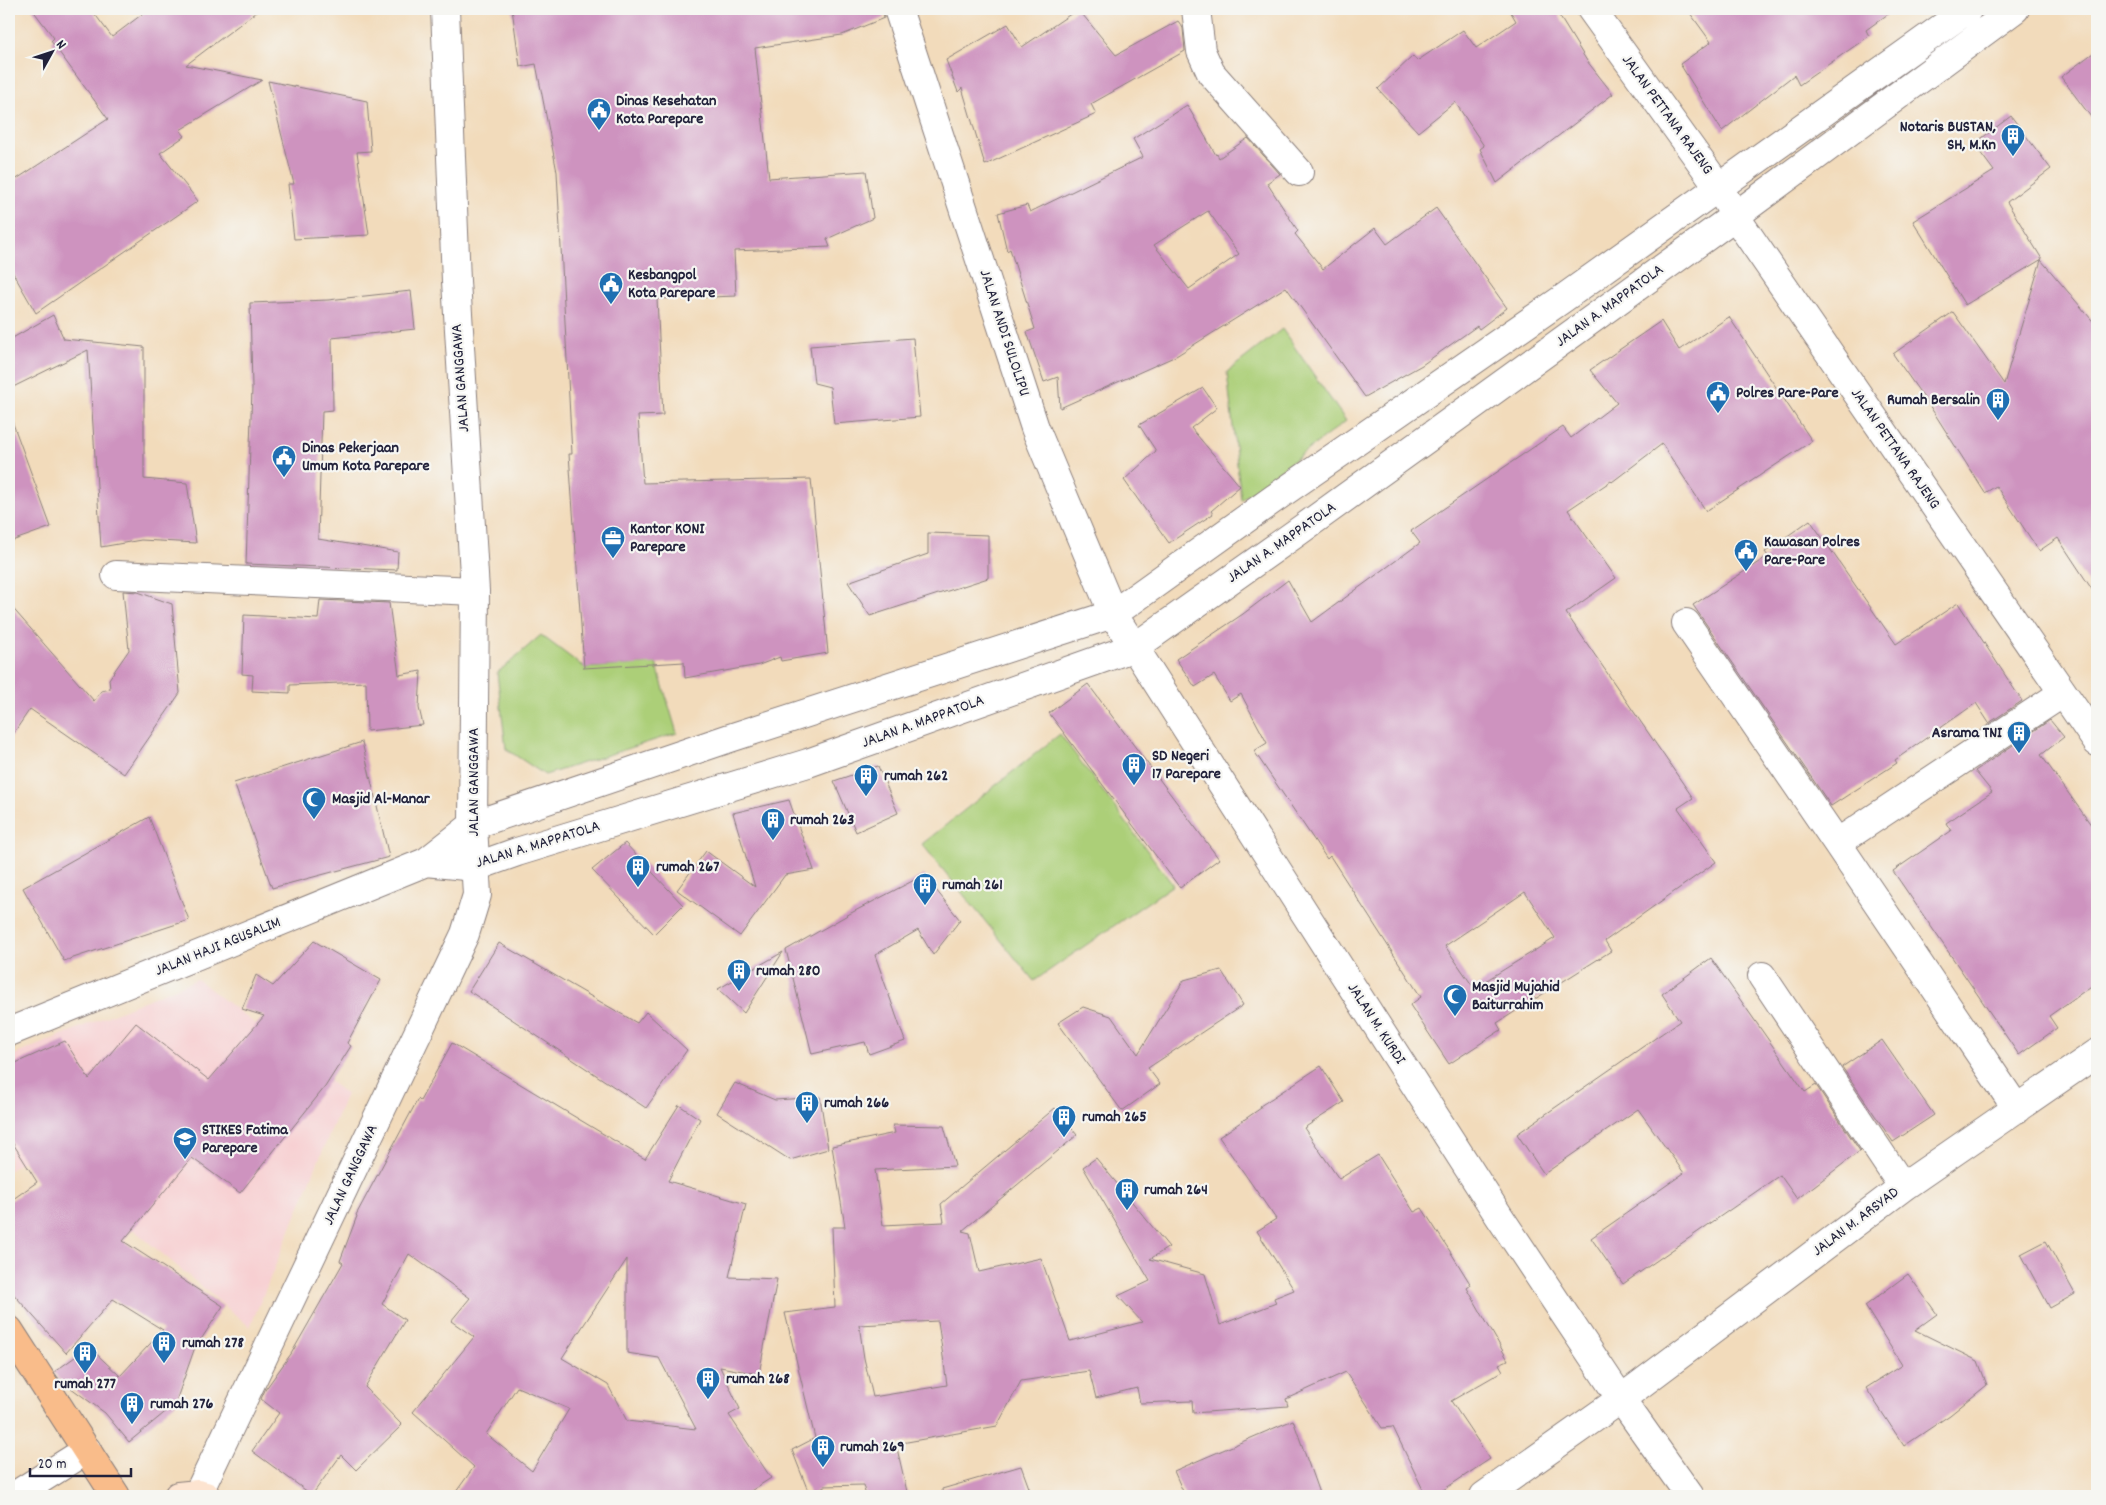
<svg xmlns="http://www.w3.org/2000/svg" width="2106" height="1505" font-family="Dekko,sans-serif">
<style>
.built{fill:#f7cfd1}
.green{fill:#accf78;stroke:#67785a}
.building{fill:#ce93bf;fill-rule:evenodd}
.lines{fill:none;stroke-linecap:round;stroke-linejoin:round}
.minor-casing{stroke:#8a7e7b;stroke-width:30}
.tertiary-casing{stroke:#8a7e7b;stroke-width:30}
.secondary-casing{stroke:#8a7e7b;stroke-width:30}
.trunk-casing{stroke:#8a7e7b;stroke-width:30}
.minor{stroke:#fff;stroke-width:28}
.tertiary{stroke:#fff;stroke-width:28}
.secondary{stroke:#fde4d0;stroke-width:28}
.trunk{stroke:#f9bc8a;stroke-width:28}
.labels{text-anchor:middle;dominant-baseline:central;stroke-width:4.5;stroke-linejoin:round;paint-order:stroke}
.poi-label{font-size:16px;font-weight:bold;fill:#22223b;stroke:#f6f6f2;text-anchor:start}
.street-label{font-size:16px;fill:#22223b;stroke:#f6f6f2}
</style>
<rect width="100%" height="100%" fill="#f6f6f2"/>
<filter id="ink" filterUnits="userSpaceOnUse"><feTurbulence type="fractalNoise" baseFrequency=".02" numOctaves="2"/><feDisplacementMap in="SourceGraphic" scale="10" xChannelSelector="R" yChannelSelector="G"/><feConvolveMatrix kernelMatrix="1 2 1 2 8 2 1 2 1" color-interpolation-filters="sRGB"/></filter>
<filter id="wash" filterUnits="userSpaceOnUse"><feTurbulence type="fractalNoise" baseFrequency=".0096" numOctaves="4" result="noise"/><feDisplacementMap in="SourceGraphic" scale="20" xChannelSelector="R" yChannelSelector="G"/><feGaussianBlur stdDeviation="1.12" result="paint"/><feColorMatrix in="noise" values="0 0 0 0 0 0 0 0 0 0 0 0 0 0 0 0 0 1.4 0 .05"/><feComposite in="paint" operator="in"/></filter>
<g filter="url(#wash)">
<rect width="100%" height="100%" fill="#f2dbbb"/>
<path class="built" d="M197,979L346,1094L250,1327L38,1150L9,1171V1057Z"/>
<path class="green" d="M1282,329L1346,421L1241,500L1227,372Z
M541,635L585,668L656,663L677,733L545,775L506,749L497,673Z
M1060,734L1173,885L1034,981L922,844Z"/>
<g id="blocks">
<path class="building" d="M32,9H91L112,37L149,9H260L186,65L262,80L180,130L185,136L160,153L198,201L36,313L9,266V184L108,119L51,41L54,38Z
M512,9H883L884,18L842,35L755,48L769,178L866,171L873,218L827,239L830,247L734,251L736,296L657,299L663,415L638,416L643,483L811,479L828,653L781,661L780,657L759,665L685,678L684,662L584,668L569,454H572L557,172L536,64L520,67Z
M1078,9L1116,55L1178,21L1183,28L1185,51L1091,104L1096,114L985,165L962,88L958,92L946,60L1008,24L1022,47Z
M1509,9H1555L1587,61L1613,94L1497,183L1480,149L1484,146L1455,102L1418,132L1378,89L1413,56L1417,61L1463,30L1476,48L1516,21Z
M1687,9H1895L1866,30L1869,36L1799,85L1794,75L1722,131L1680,64L1711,42Z
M2097,50V125L2061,77Z
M268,81L367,101L371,151L357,152L369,235L294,239L288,184H294Z
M1187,105L1216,155L1217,154L1219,158L1248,138L1280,174L1267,183L1298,231L1295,234L1323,269L1375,228L1387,244L1436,208L1507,308L1479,329L1477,326L1422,365L1365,397L1286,287L1176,356L1060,408L1058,377L1044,382L1027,332L1035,329L1010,249L1007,251L998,213L1027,205L1030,212L1143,157L1133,139ZM1208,211L1239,254L1189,289L1154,245Z
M2011,116L2051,169L2007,202L2042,259L1965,305L1913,221L1994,171L1974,144Z
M2041,260L2097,326V597L2058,538L2039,551L1996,486L1985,493L1931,408L1893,354L1953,312L2004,384Z
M411,291L415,329L332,338L333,410L322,411L318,539L398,552L397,570L246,564L252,388L250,303L328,300Z
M53,315L64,339L144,347V479L187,483L196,543L141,540L101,547L88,350L9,389V340Z
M1729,317L1812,441L1706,511L1662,444L1612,482L1611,481L1568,510L1616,578L1566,613L1693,798L1678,808L1716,862L1605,941L1611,951L1497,1023L1501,1030L1449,1064L1410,1005L1421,997L1330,856L1327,859L1254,751L1267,743L1241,694L1230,701L1214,675L1195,687L1176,659L1243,614L1288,580L1312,622L1420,543L1411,531L1563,427L1571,438L1617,403L1590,370L1661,321L1679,350ZM1525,892L1555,938L1474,988L1445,946Z
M913,338L920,417L834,424L830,387L814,383L810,346Z
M1203,388L1217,408L1191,428L1240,486L1211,511L1213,514L1169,543L1124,480L1156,451L1139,425Z
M12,421L51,527L9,542V422Z
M1810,520L1896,644L1958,603L2022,701L1989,723L1976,703L1895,760L1897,763L1831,806L1693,605L1768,556L1765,552Z
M928,533L988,535V578L870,616L848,582L928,554Z
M123,591L138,592L172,604L180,693L124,774L30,709L9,740V604L94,701L101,691L110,689L109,679L129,650Z
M320,600L389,603L399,675L421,671L419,708L423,725L367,731L366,682L290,685V693L252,691L253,675L242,674L244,615L318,619Z
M1088,684L1219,859L1180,888L1049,713Z
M2050,720L2064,737L2041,755L2097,833V982L2049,1016L2057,1028L2019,1055L1893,871L1951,831L1946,823L1992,792L1975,771Z
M362,742L389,857L272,888L234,783Z
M878,766L898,813L856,832L834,781Z
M789,800L814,870L785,875L740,936L677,890L706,851L755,887L733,813Z
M149,817L189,920L64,961L23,888Z
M625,843L683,905L654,934L592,870Z
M924,875L960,920L933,955L918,930L875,955L905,1041L869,1054L865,1042L812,1054L786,950L851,913Z
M314,941L381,980L347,1043L351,1046L325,1087L240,1193L192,1158L123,1241L223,1306L194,1350L175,1404L129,1442L105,1413L59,1379L54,1372L89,1347L120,1376L163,1330L113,1299L66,1353L9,1289V1202L37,1182L9,1137V1066L65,1041L89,1079L136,1023L209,1080L264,1016L242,1009L256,975L273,986Z
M499,943L637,1023L646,1012L687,1050L646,1108L469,991Z
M783,952L744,1013L718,989Z
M1711,958L1805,1092L1816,1085L1860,1151L1797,1199L1780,1175L1623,1284L1591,1238L1684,1173L1638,1109L1544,1174L1517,1134L1680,1021L1662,994Z
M1221,970L1243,1005L1148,1068L1160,1084L1122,1111L1058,1023L1083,1007L1111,1016L1138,1054L1184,980Z
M1882,1040L1934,1115L1893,1142L1842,1067Z
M452,1043L645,1159L679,1105L700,1119L668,1181L746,1204L729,1277L777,1279L759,1374L720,1367L740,1409L729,1415L771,1478L743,1496H453L474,1467L413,1412L474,1337L451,1321L470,1298L409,1254L382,1304L405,1320L365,1387L402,1425L356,1470L341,1455L312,1495L252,1451L279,1413L261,1399L265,1390L291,1354L343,1263L340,1261L357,1216L356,1215L418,1099L420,1101ZM627,1259V1353L659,1358L696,1429L627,1421L608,1385L562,1358ZM517,1387L569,1409L532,1471L486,1434Z
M1321,1066L1344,1102L1304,1128L1339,1179L1378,1155L1414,1212L1422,1208L1453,1256L1471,1285L1467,1288L1508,1360L1499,1364L1503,1371L1451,1401L1490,1459L1434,1496H1426L1393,1427L1382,1428L1346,1372L1286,1399L1288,1406L1193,1413L1192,1401L1140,1403L1137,1388L1096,1398L1089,1371L1021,1381L997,1426L896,1444L908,1496H866L863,1485L824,1486L810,1496L792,1450L815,1438L785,1313L835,1307L832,1227H845L832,1146L895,1133L893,1125L944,1126L955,1166L875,1170L883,1225L944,1222L941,1204L1055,1108L1077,1135L962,1231L970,1233L979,1272L1041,1258L1070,1341L1142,1322L1118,1296L1150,1281L1083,1167L1096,1158L1169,1247L1150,1259L1205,1274L1220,1325L1276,1303L1274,1298L1294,1290L1257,1231L1276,1219L1219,1137L1261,1108L1260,1106ZM938,1321L947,1385L873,1397L864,1358L859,1325Z
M735,1083L775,1100L820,1097L828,1149L790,1160L717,1113Z
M2046,1241L2075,1294L2050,1308L2021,1254Z
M1908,1274L1937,1314L1915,1330L1978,1361L1987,1385L1950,1415L1904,1446L1866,1388L1902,1365L1865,1306Z
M1293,1420L1320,1496H1185L1174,1471Z
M1021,1466L1032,1496H943L942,1489Z"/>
</g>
</g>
<g filter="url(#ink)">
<use href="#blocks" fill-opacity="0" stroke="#8a7e7b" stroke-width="1"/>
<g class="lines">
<defs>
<path id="minor" d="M898,9L1035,428L1113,614L1499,1216L1621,1399L1690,1496
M1196,9L1201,51L1211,73L1299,172
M1591,9L1718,186L1735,216L2097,742
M116,575L475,591
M1686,623L1837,843L2017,1109
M1837,843L2063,693
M1762,976L1903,1187
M198,1494L465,934L477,895L473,825L475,591L456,281L445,9
M14,1496L87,1450
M1484,1496L1621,1399L1903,1187L2097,1053"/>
<path id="tertiary" d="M426,862L475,867L517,852L808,763L1135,647L1299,531L1735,216L2015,9
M9,1032L426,862L473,825L730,738L1113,614L1275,498L1561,300L1968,9"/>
<path id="secondary" d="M178,1496L198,1494L206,1496"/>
<path id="trunk" d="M9,1330L116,1496"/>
</defs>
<use href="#minor" class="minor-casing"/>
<use href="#tertiary" class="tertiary-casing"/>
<use href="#secondary" class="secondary-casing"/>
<use href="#trunk" class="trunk-casing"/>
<use href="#minor" class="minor"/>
<use href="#tertiary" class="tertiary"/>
<use href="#secondary" class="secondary"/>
<use href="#trunk" class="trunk"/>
</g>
</g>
<defs>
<symbol id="civic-pin" viewBox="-11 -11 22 30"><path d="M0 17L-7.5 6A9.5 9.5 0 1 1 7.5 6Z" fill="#1f6fb2" stroke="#f6f6f2"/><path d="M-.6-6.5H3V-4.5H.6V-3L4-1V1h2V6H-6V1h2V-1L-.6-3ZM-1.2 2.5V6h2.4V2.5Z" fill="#fff"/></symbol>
<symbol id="building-pin" viewBox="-11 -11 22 30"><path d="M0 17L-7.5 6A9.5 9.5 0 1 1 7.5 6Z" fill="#1f6fb2" stroke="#f6f6f2"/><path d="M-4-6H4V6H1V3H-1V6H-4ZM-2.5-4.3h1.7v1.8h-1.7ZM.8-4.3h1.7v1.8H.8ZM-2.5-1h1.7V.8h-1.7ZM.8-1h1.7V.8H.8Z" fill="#fff"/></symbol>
<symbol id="office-pin" viewBox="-11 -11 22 30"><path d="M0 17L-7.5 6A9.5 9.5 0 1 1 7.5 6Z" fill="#1f6fb2" stroke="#f6f6f2"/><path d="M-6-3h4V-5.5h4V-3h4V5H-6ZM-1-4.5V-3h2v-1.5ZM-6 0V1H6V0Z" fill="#fff"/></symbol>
<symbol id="mosque-pin" viewBox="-11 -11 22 30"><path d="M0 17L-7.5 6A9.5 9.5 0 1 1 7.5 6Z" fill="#1f6fb2" stroke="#f6f6f2"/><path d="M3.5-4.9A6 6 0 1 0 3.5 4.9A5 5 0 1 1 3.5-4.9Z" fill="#fff"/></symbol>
<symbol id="university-pin" viewBox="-11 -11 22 30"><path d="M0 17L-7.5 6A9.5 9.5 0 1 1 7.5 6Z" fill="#1f6fb2" stroke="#f6f6f2"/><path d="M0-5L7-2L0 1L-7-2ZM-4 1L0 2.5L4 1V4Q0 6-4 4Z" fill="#fff"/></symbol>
</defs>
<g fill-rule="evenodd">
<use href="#civic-pin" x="585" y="96" width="28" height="38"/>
<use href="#building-pin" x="1999" y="122" width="28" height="38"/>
<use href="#civic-pin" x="597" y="270" width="28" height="38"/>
<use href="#civic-pin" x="1704" y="379" width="28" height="38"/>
<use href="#building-pin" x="1984" y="386" width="28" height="38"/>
<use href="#civic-pin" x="270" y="443" width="28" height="38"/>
<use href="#office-pin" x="599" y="524" width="28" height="38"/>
<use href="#civic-pin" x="1732" y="537" width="28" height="38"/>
<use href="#building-pin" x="2005" y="719" width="28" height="38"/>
<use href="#building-pin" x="1120" y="751" width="28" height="38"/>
<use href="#building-pin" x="852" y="762" width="28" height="38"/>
<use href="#mosque-pin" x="300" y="785" width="28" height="38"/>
<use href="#building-pin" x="759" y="806" width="28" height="38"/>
<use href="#building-pin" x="624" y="853" width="28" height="38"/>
<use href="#building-pin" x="911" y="871" width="28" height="38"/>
<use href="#building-pin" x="725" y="957" width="28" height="38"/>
<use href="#mosque-pin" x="1441" y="982" width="28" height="38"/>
<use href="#building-pin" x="793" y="1089" width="28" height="38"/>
<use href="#building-pin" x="1050" y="1103" width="28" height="38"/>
<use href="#university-pin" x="171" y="1125" width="28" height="38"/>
<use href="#building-pin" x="1113" y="1176" width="28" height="38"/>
<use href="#building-pin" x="150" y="1329" width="28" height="38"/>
<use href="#building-pin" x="71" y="1339" width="28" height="38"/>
<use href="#building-pin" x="694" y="1365" width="28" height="38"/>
<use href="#building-pin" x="118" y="1390" width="28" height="38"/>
<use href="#building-pin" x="809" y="1433" width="28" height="38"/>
</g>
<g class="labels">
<g class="poi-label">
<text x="616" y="101">Dinas Kesehatan<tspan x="616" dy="18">Kota Parepare</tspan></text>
<text x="1996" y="127" text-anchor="end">Notaris BUSTAN,<tspan x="1996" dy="18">SH, M.Kn</tspan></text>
<text x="628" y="275">Kesbangpol<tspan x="628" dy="18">Kota Parepare</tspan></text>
<text x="1736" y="393">Polres Pare-Pare</text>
<text x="1980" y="400" text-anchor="end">Rumah Bersalin</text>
<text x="302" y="448">Dinas Pekerjaan<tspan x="302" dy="18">Umum Kota Parepare</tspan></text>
<text x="630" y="529">Kantor KONI<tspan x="630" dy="18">Parepare</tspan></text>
<text x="1764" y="542">Kawasan Polres<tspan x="1764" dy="18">Pare-Pare</tspan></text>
<text x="2002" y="733" text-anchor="end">Asrama TNI</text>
<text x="1152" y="756">SD Negeri<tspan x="1152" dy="18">17 Parepare</tspan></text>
<text x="884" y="776">rumah 262</text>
<text x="332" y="799">Masjid Al-Manar</text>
<text x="790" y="820">rumah 263</text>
<text x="656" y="867">rumah 267</text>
<text x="942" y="885">rumah 261</text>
<text x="756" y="971">rumah 280</text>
<text x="1472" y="987">Masjid Mujahid<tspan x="1472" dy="18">Baiturrahim</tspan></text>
<text x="824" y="1103">rumah 266</text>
<text x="1082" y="1117">rumah 265</text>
<text x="202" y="1130">STIKES Fatima<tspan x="202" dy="18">Parepare</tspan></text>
<text x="1144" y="1190">rumah 264</text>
<text x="182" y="1343">rumah 278</text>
<text x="726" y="1379">rumah 268</text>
<text x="85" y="1384" text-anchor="middle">rumah 277</text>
<text x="150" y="1404">rumah 276</text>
<text x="840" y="1447">rumah 269</text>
</g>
<g class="street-label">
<text transform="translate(1667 115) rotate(54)">JALAN PETTANA RAJENG</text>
<text transform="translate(1610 306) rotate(-36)">JALAN A. MAPPATOLA</text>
<text transform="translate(1004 333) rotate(72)">JALAN ANDI SULOLIPU</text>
<text transform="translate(461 378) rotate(-94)">JALAN GANGGAWA</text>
<text transform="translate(1895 449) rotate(55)">JALAN PETTANA RAJENG</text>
<text transform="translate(1282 543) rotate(-35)">JALAN A. MAPPATOLA</text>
<text transform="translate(923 722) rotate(-20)">JALAN A. MAPPATOLA</text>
<text transform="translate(474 782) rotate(-90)">JALAN GANGGAWA</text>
<text transform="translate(538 845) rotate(-17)">JALAN A. MAPPATOLA</text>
<text transform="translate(218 947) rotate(-22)">JALAN HAJI AGUSALIM</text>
<text transform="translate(1376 1024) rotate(57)">JALAN M. KURDI</text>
<text transform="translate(351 1175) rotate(-65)">JALAN GANGGAWA</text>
<text transform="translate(1856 1222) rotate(-37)">JALAN M. ARSYAD</text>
</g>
</g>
<rect width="2106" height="1505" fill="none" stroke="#f6f6f2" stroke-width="30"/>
<g transform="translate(52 52) rotate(50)" stroke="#f6f6f2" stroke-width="4" paint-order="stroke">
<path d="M0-4L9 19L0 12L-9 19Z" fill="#22223b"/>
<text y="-8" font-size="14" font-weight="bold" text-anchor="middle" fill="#22223b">N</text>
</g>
<path d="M30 1468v8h101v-8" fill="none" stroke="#22223b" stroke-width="2.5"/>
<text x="38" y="1468" font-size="15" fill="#22223b" stroke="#f6f6f2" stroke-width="4" paint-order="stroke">20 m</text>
</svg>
